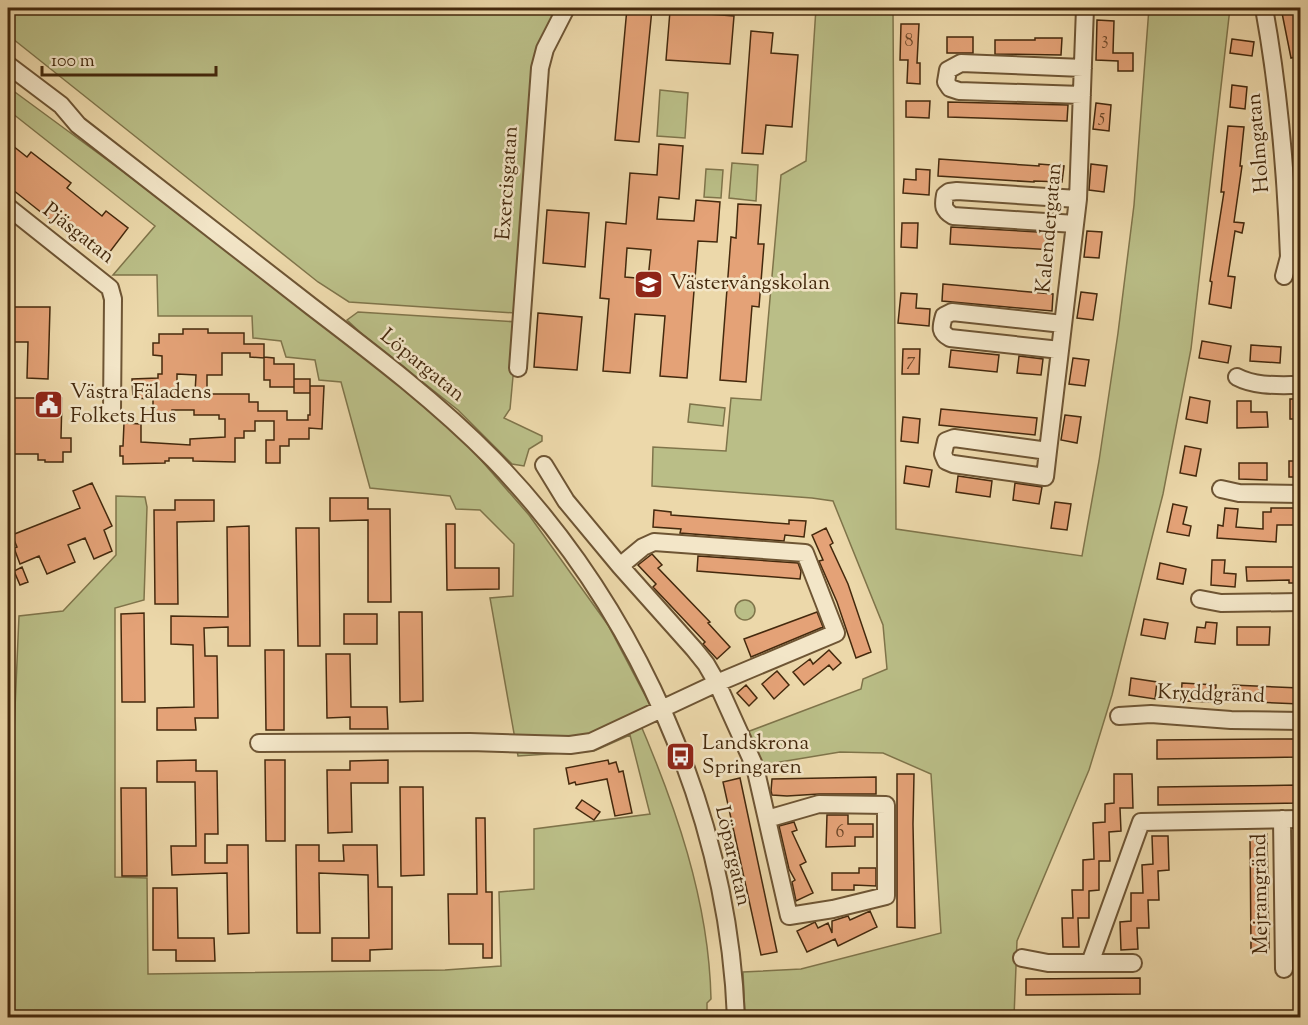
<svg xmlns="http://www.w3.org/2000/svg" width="1308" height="1025" font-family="'Sorts Mill Goudy',serif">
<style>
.green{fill:#babe87;stroke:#7f744a;stroke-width:1.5}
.building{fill:#e4a277;stroke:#44290d;stroke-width:1.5;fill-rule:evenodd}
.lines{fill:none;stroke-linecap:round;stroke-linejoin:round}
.minor-casing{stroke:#6e5534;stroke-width:20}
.minor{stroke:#f3e6c8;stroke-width:16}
.labels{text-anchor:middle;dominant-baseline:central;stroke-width:5;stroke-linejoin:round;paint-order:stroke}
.number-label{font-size:18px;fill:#6c4728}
.street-label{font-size:21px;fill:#44290d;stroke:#f3e6c8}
.poi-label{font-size:21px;fill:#44290d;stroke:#f3e6c8;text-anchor:start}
</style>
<rect width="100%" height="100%" fill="#ecd8aa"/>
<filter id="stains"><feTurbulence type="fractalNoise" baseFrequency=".00333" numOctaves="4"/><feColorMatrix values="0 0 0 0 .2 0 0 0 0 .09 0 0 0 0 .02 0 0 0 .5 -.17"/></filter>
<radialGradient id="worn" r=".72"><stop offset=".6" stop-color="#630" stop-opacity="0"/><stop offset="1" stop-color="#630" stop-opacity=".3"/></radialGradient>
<path class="green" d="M8,8H562L536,57L515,313L349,302L318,282L8,35Z
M816,8H893L896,529L1082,556L1099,461L1118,333L1134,205L1149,8H1230L1191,349L1163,494L1112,695L1089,770L1017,941L1014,1017H745L743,972L801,969L941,933L931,774L883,753L840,752L762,765L747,732L861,689L863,679L887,669L883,625L833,501L812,498L652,486L653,447L726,451L731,398L761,400L781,175L806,161Z
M8,87L125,173L375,365L467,444L529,515L608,625L650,705L636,714C675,804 709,900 711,999L707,1003V1012L712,1017H8V847L9,846L19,616L63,611L116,555V496L145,497L147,507L144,600L115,608V877L147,878L148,974L445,970L501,966L499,892L534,889V829L650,814L630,735L594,751L518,756L490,598L513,596L514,544L480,510L456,509L450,496L370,488L341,382L319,380L315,360L286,357L281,341L253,338L252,316H158L157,275H113L155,226L8,110Z
M660,90L688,93L685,138L657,136Z
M732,163L758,165L756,201L729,198Z
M706,169L723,170L721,198L704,197Z
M358,312L518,322L510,409L504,418L542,436V441L529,449L524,466L512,464L458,410L362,334L347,320Z
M690,404L725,408L723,426L688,422Z
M735 610a10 10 0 1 1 20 0a10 10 0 1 1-20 0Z"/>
<path class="building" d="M627,8L652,9L639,142L615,140Z
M1281,8H1300V56L1291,58Z
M670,11L734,16L730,64L666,60Z
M1097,20L1114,21L1113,53H1133V71H1118V61L1096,60Z
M901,24H919L917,63H920V84L907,83L908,60H900Z
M751,31L773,33L771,53L798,55L792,127L766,125L763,154L742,153Z
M947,37H973V53H947Z
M1035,38H1062L1061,55L995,54V40H1035Z
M1232,39L1254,42L1252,56L1230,53Z
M1232,85L1247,87L1245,109L1230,107Z
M906,101H930L929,118L906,117Z
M948,102L1068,105L1067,121L948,117Z
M1096,103L1111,105L1109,131L1093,129Z
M1228,126L1244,127L1240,166H1242L1234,222L1244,223L1242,233L1235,231L1228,276L1235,277L1231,308L1209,304L1212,282L1210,281L1224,192H1221Z
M8,142L27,157L31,152L71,183L67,188L102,216L106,211L128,228L109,253L93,240L86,248L8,186Z
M659,144L683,146L679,199L659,197L657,219L694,221L696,200L720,202L717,242L698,241L687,378L660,376L665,316L635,314L630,373L603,371L609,299L600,298L606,222L626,224L630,173L657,175ZM627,248L651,250L648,279L625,277Z
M939,159L1039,166V164L1064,166L1062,182L1034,181V182L938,176Z
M1091,164L1107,166L1104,192L1089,190Z
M916,169L930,170L929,195L903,193L904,179L916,180Z
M738,204L761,205L758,244H764L759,307L752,306L746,382L720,380L731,237L736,238Z
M547,210L589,213L585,267L543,263Z
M902,223H918L917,248L901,247Z
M951,227L1055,233L1054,250L950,244Z
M1087,231L1102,232L1099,258L1084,257Z
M943,284L1053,294L1052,311L942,301Z
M1081,292L1097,294L1093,320L1077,318Z
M901,293L917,294L916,308L930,309L929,326L898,323Z
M8,307H50L48,379L27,378L28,342H8Z
M538,313L582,317L577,370L534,367Z
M183,329H208V333H244V344H264V358L250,357V353H222V375H207V394H249V402H258V411H287V420H308V415H310V386H324L322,429L309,428V439H289V446H280V463H266V440H274V421H255V431H244V438H235V462L193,461V458H169V461H165V463L123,464V456H120V446H123L124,423L141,424V442L190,445V439L225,437V419H219V415H194V410H172V417H153V399L133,398L132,379L158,378V374H162V356L153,355V343H159V334H183ZM177,374L196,375L195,393L177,392Z
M1202,341L1231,346L1228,363L1199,358Z
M1251,345L1281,347L1280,363L1250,361Z
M903,349H920L919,374H902Z
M951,350L999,355L997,372L949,367Z
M1019,356L1043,359L1041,375L1017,373Z
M264,357L274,358V364H294V387H270V380H264Z
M1073,358L1089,360L1085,386L1069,384Z
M294,379H310V393H294Z
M1190,397L1210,401L1207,423L1186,419Z
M8,398H62L61,438H71V452H63V462H45V460H38V454H8Z
M1290,399H1300V419H1290Z
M1237,401H1251V412H1267L1268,427L1237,428Z
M941,409L1037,418L1035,435L939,425Z
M1065,415L1081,417L1077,443L1061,440Z
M903,417L920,419L918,443L901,441Z
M1185,446L1201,449L1196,476L1180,473Z
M1289,461H1300V477H1289Z
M1239,463H1267V480L1239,479Z
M906,466L932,470L929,487L904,483Z
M958,476L992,481L990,497L956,492Z
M92,483L112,526L104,530L112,551L94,559L85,538L68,545L75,562L47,574L39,556L20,564L14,548L17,547L12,535L80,508L73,491Z
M1015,483L1042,487L1039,504L1013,500Z
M330,498H368V509H390L391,602H368V520L330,521Z
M175,500H214V521L177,522L178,604H155L154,510H175Z
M1055,502L1071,504L1067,530L1051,528Z
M1173,504L1187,507L1183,524L1191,526L1189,536L1167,532Z
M1225,508L1238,509L1236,527L1263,529V512H1271V508H1300V525H1277L1276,542L1217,538L1218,525L1223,526Z
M654,510L671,512V515L789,524V520L806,521L804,537L785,535L784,541L680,533L681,529L653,527Z
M446,524H455V568H499V589L447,590Z
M249,526L250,646H228V627L204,628L205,656H217L218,718H195L196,730H157V708L194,707L193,645L171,644V616L228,617L227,527Z
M296,528H319L320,646H298Z
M826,528L833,543L830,545L848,584L871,652L856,658L837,602L819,561L823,560L812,535Z
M652,554L662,565L658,568L710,622L708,623L730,647L717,659L703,644L705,642L653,587L656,584L638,565Z
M698,556L798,563L801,571L800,579L697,571Z
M1212,560H1225L1224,573L1236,574L1235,587L1211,585Z
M1160,563L1186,569L1183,584L1157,579Z
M22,567L28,582L20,585L14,571Z
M1246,567H1300V583H1289V580L1247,581Z
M399,612H422L423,701L400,702Z
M817,612L823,627L751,657L744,639Z
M144,613L145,702H122L121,614Z
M344,614H377V644H344Z
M1144,619L1168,623L1165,639L1141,635Z
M1206,622L1217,623L1215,644L1195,642L1197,627L1205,628Z
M1237,627H1270L1269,645H1237Z
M265,650H284V730H266Z
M829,650L841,663L833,670L829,665L804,685L793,672L810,659L813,664Z
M326,654H350L351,707H387L388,729H350V717L327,718Z
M777,671L789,685L774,699L762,684Z
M1131,678L1157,682L1155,699L1129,695Z
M1182,683L1216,685L1215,702L1181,701Z
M746,685L757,698L749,706L737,693Z
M1233,685L1300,688V704L1233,701Z
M1281,739H1300V757L1157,759V740Z
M196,760V771H217L218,834H205V863H227V845H248L249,933L228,934L227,873L172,875L171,846H196L195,782H157V761Z
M265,760H285V841H266Z
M388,760V783H351L352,832L328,833L327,770H350V761Z
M608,760L609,764L616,762L619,772L623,771L632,813L615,816L607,779L576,785L575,782L569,784L566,768Z
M897,774H914L913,824L915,928L897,927Z
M1114,774H1132L1133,808H1120L1121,831L1109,832L1110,861H1099V890L1089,891V918H1078L1079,947H1063L1062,918H1073L1072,890H1083V860L1094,859L1093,823L1105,822V804L1114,803Z
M876,777V794H819L787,796L772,795L771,791L772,779Z
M740,778L777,952L761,955L723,782Z
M1300,785V803L1158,805V787Z
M400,787H423L424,875L401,876Z
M121,788H146L147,876H122Z
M582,800L600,812L594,820L576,808Z
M827,815H848V824H873V837H855V846L826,847Z
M476,818H485L486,892H492V958H483V944H449L448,894H477Z
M794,822L797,830L792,832L806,862L800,865L813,893L796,901L792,882L795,880L789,869L779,826Z
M1267,834L1269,949H1251L1250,835Z
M1152,836H1168L1169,870L1158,871L1159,900H1148L1149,928H1137L1138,949L1121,950L1120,922L1131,921V893H1143L1142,865L1153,864Z
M296,845H319V861H344L343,845H377L378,887H392V949L370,950V961H332V938H369L368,875L319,873L320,933H297Z
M859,868H876V886L854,885V890H832V873H859Z
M153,888H177L178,938H214L215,961H176V950H153Z
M870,911L877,927L838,946L835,939L807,952L797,931L815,922L818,928L828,923L832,933V921L848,916L850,920Z
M1140,978V994L1026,995V979Z"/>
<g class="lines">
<defs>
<path id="minor" d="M1264,8C1279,90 1286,173 1289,257L1284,276
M8,65L61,105L78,125C156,185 234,246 312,307C375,355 438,403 494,460C636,607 728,812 736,1018
M1082,95L959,91L950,88L946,82L948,70L961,63L1083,68
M8,207L110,288L113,299L112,410
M1075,224L953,216C943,210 943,206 945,195L949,192L957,191L1078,199
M1060,350L950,338C939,332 941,327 944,316L952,312L1063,324
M518,368L540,68L545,49L566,8
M1237,377C1256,387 1279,385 1300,385
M1048,451L954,438L946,441L943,454L946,461L953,464L1045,477L1048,451L1078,199L1085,8
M544,465L566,501L620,566L694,649L706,664L717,683L836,633L805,553L654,542L643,547L620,566
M1221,489L1239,493L1300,494
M1200,599L1221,603L1300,602
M1119,716L1151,714L1231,720L1300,721
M259,743L470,742L570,745L591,742L717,683L755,767L789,916L833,909L886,896V805L819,804L767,819
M1282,819L1284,969
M1022,958L1048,963H1090L1141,822L1300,819
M1090,963H1133"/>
</defs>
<use href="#minor" class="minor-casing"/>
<use href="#minor" class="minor"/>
</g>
<defs>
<symbol id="school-square" viewBox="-11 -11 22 22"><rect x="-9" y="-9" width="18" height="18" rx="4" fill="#8f2418" stroke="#f3e6c8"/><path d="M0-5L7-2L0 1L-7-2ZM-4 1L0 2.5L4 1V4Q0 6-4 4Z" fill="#fff"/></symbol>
<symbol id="civic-square" viewBox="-11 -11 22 22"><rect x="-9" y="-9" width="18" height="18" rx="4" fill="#8f2418" stroke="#f3e6c8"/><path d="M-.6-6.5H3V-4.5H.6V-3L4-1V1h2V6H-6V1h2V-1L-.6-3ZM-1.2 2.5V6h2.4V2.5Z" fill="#fff"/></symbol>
<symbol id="bus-square" viewBox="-11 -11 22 22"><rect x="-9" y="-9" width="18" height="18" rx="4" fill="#8f2418" stroke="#f3e6c8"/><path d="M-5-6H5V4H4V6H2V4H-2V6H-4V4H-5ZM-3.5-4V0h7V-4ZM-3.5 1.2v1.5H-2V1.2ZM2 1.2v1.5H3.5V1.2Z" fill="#fff"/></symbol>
</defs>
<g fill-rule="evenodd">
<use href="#school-square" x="632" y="268" width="33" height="33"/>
<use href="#civic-square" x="32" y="388" width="33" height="33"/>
<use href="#bus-square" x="664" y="740" width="33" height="33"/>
</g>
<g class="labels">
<g class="number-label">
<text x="1105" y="40">3</text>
<text x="909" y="42">8</text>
<text x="1102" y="117">5</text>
<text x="911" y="361">7</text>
<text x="840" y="833">6</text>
</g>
<g class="street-label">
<text transform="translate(1259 143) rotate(-95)">Holmgatan</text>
<text transform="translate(508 183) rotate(-86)">Exercisgatan</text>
<text transform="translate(1050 228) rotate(-85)">Kalendergatan</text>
<text transform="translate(78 234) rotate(38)">Pjäsgatan</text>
<text transform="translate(422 366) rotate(39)">Löpargatan</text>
<text transform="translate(1211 695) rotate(2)">Kryddgränd</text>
<text transform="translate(732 856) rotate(77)">Löpargatan</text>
<text transform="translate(1261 894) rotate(-91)">Mejramgränd</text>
</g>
<g class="poi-label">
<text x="670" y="284">Västervångskolan</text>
<text x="70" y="393">Västra Fäladens<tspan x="70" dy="24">Folkets Hus</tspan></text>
<text x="702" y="744">Landskrona<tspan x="702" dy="24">Springaren</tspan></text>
</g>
</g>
<rect width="1308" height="1025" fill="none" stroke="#ecd8aa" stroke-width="30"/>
<rect x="9" y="9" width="1290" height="1007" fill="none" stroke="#44290d" stroke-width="3"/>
<rect x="15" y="15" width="1278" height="995" fill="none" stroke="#44290d" stroke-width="1.5"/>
<path d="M42 66v9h174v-9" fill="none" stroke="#44290d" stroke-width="3"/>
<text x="51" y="66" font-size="18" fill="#44290d" stroke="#f3e6c8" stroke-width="4.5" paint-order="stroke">100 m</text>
<rect width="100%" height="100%" filter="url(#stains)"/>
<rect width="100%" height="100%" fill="url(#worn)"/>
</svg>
